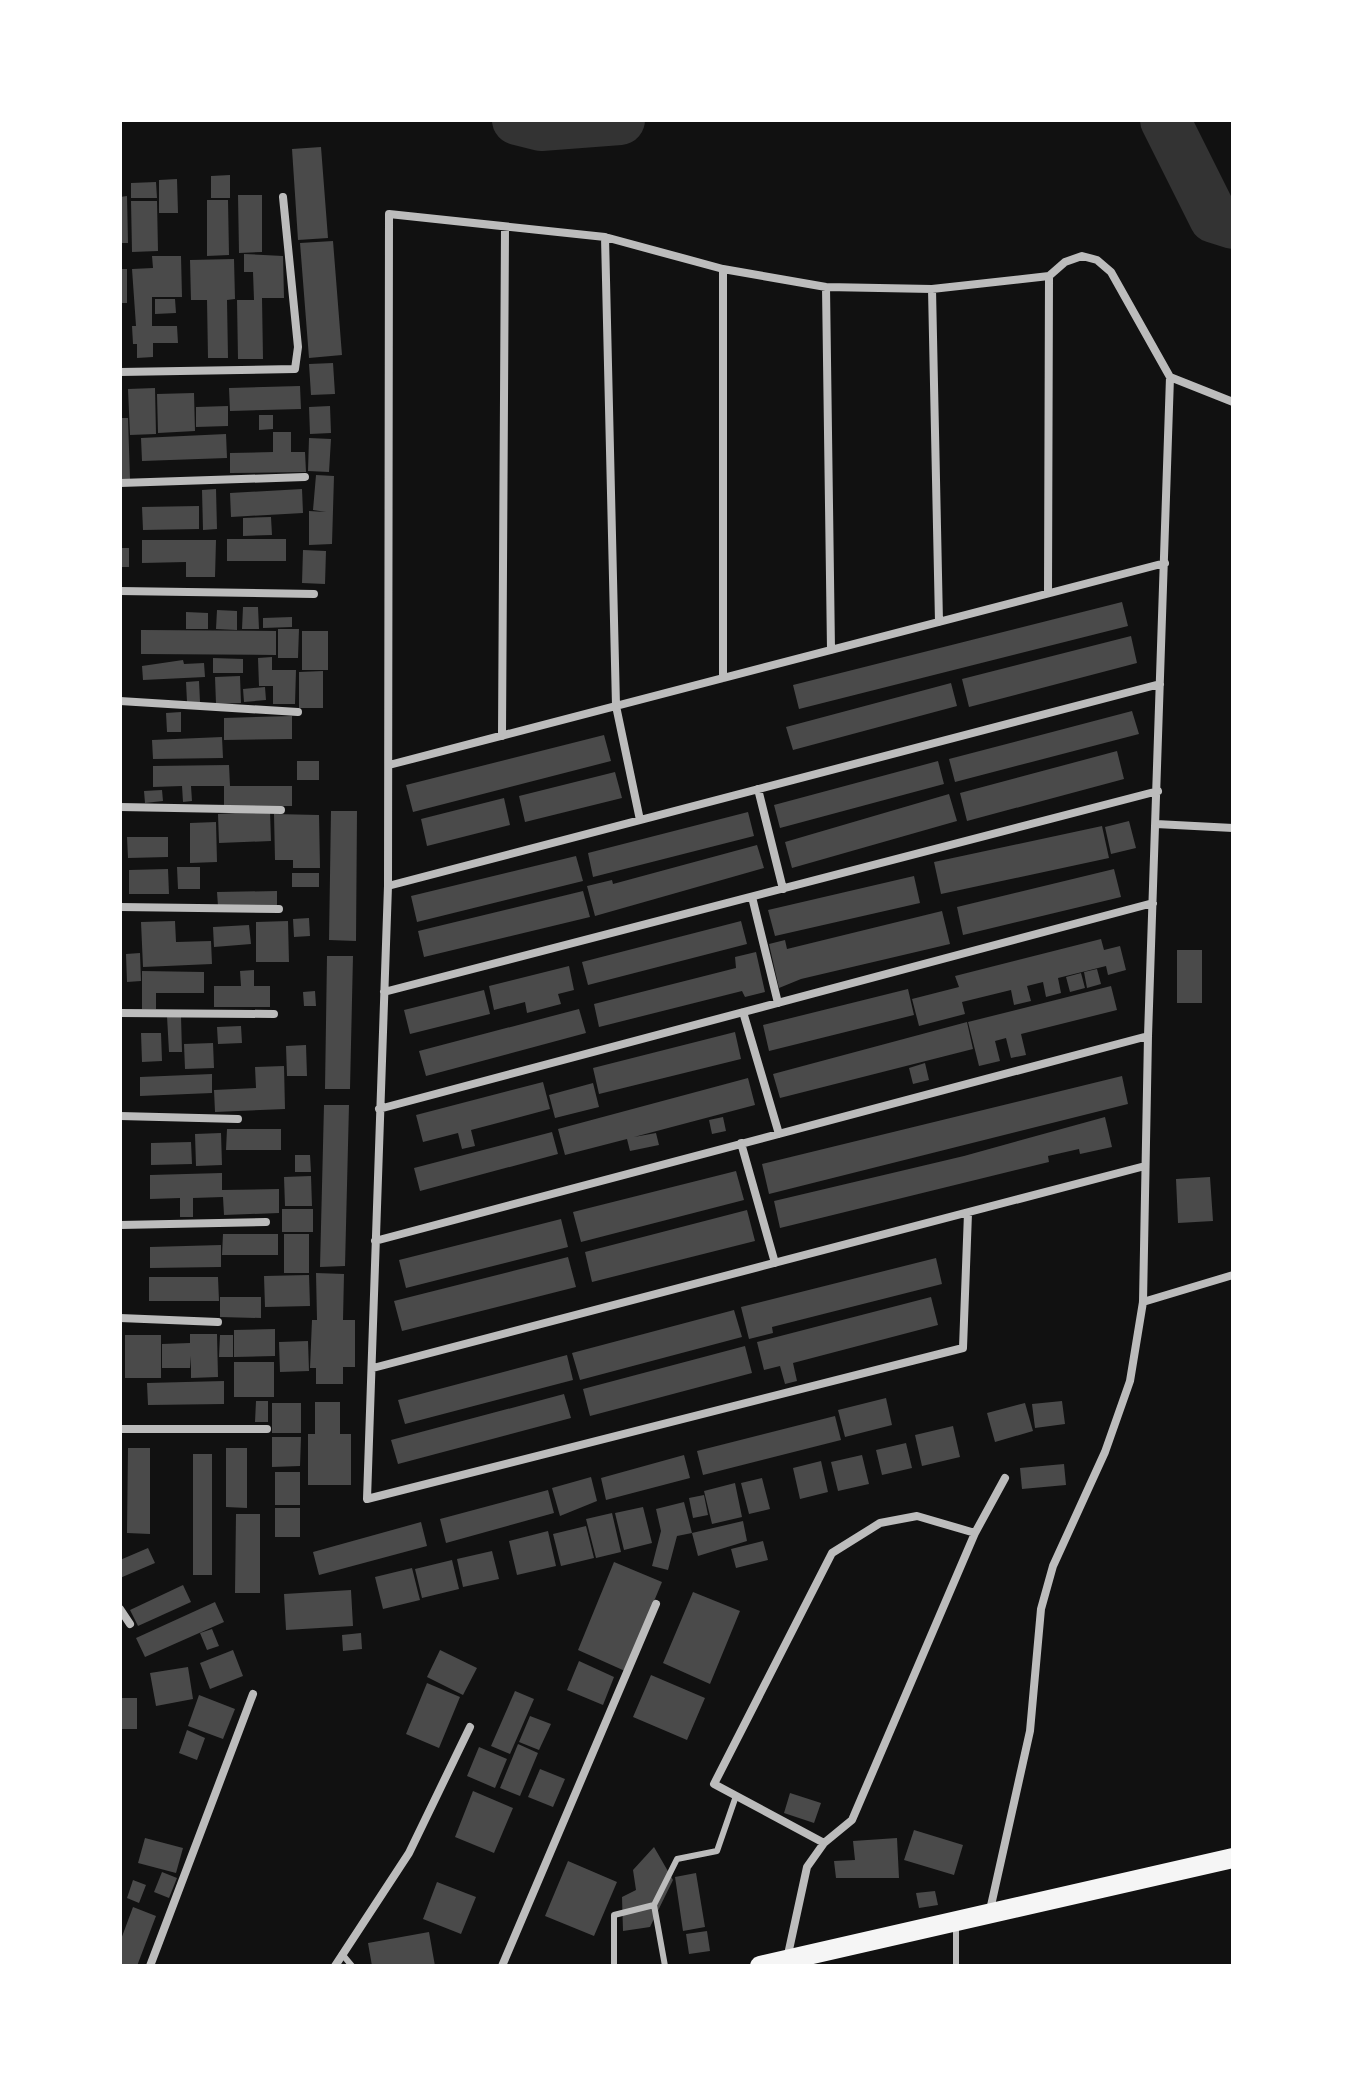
<svg xmlns="http://www.w3.org/2000/svg" width="1353" height="2086" font-family="Roboto,sans-serif">
<style>
.lines{fill:none;stroke-linecap:round;stroke-linejoin:round}
.river{stroke:#333;stroke-width:50}
.building{fill:#4a4a4a}
.service{stroke:#bcbcbc;stroke-width:6}
.minor{stroke:#bcbcbc;stroke-width:8}
.primary{stroke:#f5f5f5;stroke-width:20}
</style>
<rect width="100%" height="100%" fill="#111"/>
<g class="lines">
<path class="river" d="M517,120L541,126L620,120
M1165,120L1214,218L1233,224"/>
</g>
<path class="building" d="M321,147L328,238L298,240L292,149Z
M230,175V198H211V176Z
M177,179L178,213H159V180Z
M156,182L157,198H131V183Z
M238,195H262V252L239,253Z
M127,196L128,243H120V197Z
M207,200H228L229,255L207,256Z
M131,201H157L158,251L132,252Z
M333,241L342,355L309,358L300,243Z
M244,254L283,256L284,298H262L263,359H238L237,300H254L253,272H244Z
M152,256H181L182,297H152V326H177L178,343H153V357L137,358V344H133L132,326H136L132,269L153,268Z
M234,259L235,299L227,300L228,358H208L207,300H191L190,260Z
M120,269H127V303H120Z
M155,299H175L176,313L155,314Z
M333,363L335,394L311,395L309,364Z
M300,386L301,409L230,411L229,388Z
M155,388L156,434L130,435L128,389Z
M194,393L195,431L158,433L157,394Z
M228,406V426L196,427V407Z
M330,406L331,433L310,434L309,407Z
M259,415H273V429L259,430Z
M120,418H128L130,479H120Z
M273,432H291V452H305L306,472L230,473V453L273,452Z
M226,434L227,458L142,461L141,438Z
M309,438L331,439L329,472L308,471Z
M316,475L334,476L332,544L309,545V511L326,512L313,510Z
M216,489L217,529L203,530L202,490Z
M302,489L303,513L231,517L230,493Z
M199,506V529L143,530L142,507Z
M271,517L272,535L243,536V518Z
M227,539H286V561H227Z
M142,540H216L215,577H186V562L142,563Z
M120,548H129V567H120Z
M303,550L326,551L325,584L302,583Z
M1122,602L1128,626L799,709L793,685Z
M243,607H258L259,629H242Z
M217,610L237,611V630L216,629Z
M186,612L208,613V629H186Z
M292,617V627L263,628V618Z
M278,629H299L298,658H278Z
M141,630L276,631V655L141,654Z
M302,631H328V670H302Z
M1131,636L1137,663L969,707L962,679Z
M272,657V670H296L295,704H273V686H259L258,658Z
M213,658L243,659V673H213Z
M183,660L184,664L204,663L205,677L143,680L142,666Z
M323,671V708H299V672Z
M240,676L241,703L216,704L215,677Z
M199,681L200,702H187L186,682Z
M951,683L957,706L793,750L786,727Z
M265,687L266,700L244,702L243,689Z
M1132,711L1139,734L955,782L949,759Z
M181,712V732H167L166,713Z
M292,716V739L224,740V718Z
M604,735L611,761L413,812L406,785Z
M222,737L223,758L153,759L152,740Z
M1117,751L1124,779L967,821L960,793Z
M297,761H319V780H297Z
M938,761L944,784L780,828L774,805Z
M229,765L230,786H292V806H224V786H191L192,801L183,802L182,786L153,787V766Z
M615,772L622,798L525,822L519,796Z
M162,790L163,801L145,803L144,791Z
M949,794L957,821L792,868L785,842Z
M504,798L510,825L427,846L421,819Z
M270,811L271,841L219,843L218,814Z
M331,811H357L356,941L329,940Z
M748,812L754,836L593,877L588,853Z
M274,814L319,815L320,868H293V860H275Z
M1129,821L1136,848L1111,854L1105,827Z
M216,822L217,862L190,863V823Z
M1102,826L1109,858L941,894L934,862Z
M127,837H168V857L128,858Z
M757,845L764,868L595,916L587,886L612,880L613,884Z
M576,856L583,881L417,922L411,896Z
M177,867H200V889H178Z
M168,869L169,894H129V870Z
M1114,869L1121,897L963,935L957,907Z
M292,873H319V887H292Z
M914,876L920,903L775,936L768,910Z
M277,891V905L218,906L217,892Z
M583,891L590,917L424,957L418,931Z
M942,911L950,944L801,979L779,988L769,944L785,940L787,949Z
M309,918L310,936L294,937L293,919Z
M175,921L176,942L211,941L212,964L143,967L141,922Z
M288,921L289,962H256V922Z
M741,921L747,944L588,985L582,962Z
M249,925L251,944L214,947L213,927Z
M1101,939L1104,950L1120,946L1126,970L1108,975L1106,966L1058,978L1061,993L1046,997L1043,982L1027,986L1031,1001L1014,1005L1011,990L962,1002L965,1014L919,1026L912,999L959,987L955,976Z
M1177,950H1202V1003H1177Z
M756,952L765,992L745,997L742,991L599,1027L594,1004L736,968L735,957Z
M140,953L141,981L127,982L126,954Z
M327,956H353L350,1089H325Z
M569,966L574,990L558,994L561,1004L527,1013L525,1002L494,1010L489,986Z
M1097,969L1101,984L1087,988L1084,972Z
M254,970V986H270V1007H214V986H241L240,971Z
M142,971L204,972V993H156V1009H142Z
M1081,973L1085,988L1070,992L1066,977Z
M1111,986L1117,1010L1021,1034L1026,1055L1011,1058L1006,1038L995,1041L1000,1061L979,1066L968,1022Z
M908,989L914,1015L769,1051L763,1025Z
M484,990L490,1014L410,1034L404,1010Z
M315,991L316,1006H304L303,992Z
M579,1009L586,1033L426,1076L419,1051Z
M167,1016H181L182,1052H169Z
M967,1022L973,1049L780,1098L773,1074Z
M241,1026L242,1043L218,1044L217,1027Z
M735,1032L741,1059L599,1094L593,1068Z
M141,1033H161L162,1061L142,1062Z
M213,1043L214,1068L185,1069L184,1044Z
M306,1045L307,1076H287L286,1046Z
M925,1063L929,1080L913,1084L909,1068Z
M284,1066L285,1109L215,1112L214,1090L256,1088L255,1067Z
M212,1074V1093L140,1096V1077Z
M1122,1076L1128,1104L769,1194L762,1164Z
M748,1078L755,1105L634,1137L656,1133L659,1145L630,1151L627,1139L565,1155L558,1129Z
M543,1082L550,1109L471,1130L475,1146L462,1149L458,1133L423,1142L416,1115Z
M593,1083L599,1107L555,1118L549,1095Z
M324,1105H349L345,1266L320,1267Z
M723,1117L726,1131L712,1134L709,1120Z
M1105,1117L1112,1147L1080,1154L1079,1149L1048,1156L1049,1162L780,1228L774,1201L964,1156Z
M227,1129H281V1150H226Z
M552,1132L558,1154L420,1191L414,1168Z
M221,1133L222,1165L196,1166L195,1134Z
M191,1142L192,1164L151,1165V1143Z
M295,1155H310L311,1172H295Z
M736,1171L744,1200L581,1242L573,1212Z
M222,1173V1190L279,1189V1213L224,1215L223,1197L193,1198V1217H180V1198L150,1199V1175Z
M311,1176L312,1206H285L284,1177Z
M1210,1177L1213,1221L1178,1223L1176,1179Z
M282,1209H313V1232H282Z
M747,1210L755,1241L592,1282L585,1252Z
M561,1219L568,1247L406,1288L399,1260Z
M223,1234H278V1255H222Z
M284,1234H309V1273H284Z
M221,1245V1267L150,1268V1247Z
M568,1257L576,1287L402,1331L394,1301Z
M936,1258L942,1284L772,1327L773,1333L749,1339L741,1307Z
M316,1273L344,1274L343,1320H355V1367H343V1384H316V1368H310L312,1320H317Z
M309,1275L310,1306L265,1307L264,1276Z
M149,1277H218L219,1301H149Z
M220,1297H261V1318L220,1317Z
M931,1297L938,1325L793,1363L797,1381L785,1384L780,1366L764,1370L757,1342Z
M734,1310L742,1337L580,1380L572,1353Z
M275,1329V1356L234,1357V1330Z
M190,1334H217L218,1377L191,1378V1356L190,1368H162V1344L190,1343Z
M125,1335H161V1378H125Z
M220,1335H233V1357H219Z
M308,1341L309,1371L280,1372L279,1342Z
M745,1346L752,1373L590,1416L583,1389Z
M567,1355L573,1380L405,1424L398,1400Z
M234,1362H274V1397H234Z
M224,1381V1404L148,1405L147,1383Z
M564,1394L571,1418L398,1464L391,1440Z
M886,1398L892,1425L845,1437L838,1410Z
M256,1401H268V1422H255Z
M1062,1401L1065,1424L1035,1428L1032,1404Z
M315,1402H340V1434H351V1485H308V1434H315Z
M272,1403H301V1433H272Z
M1025,1403L1033,1431L995,1442L987,1413Z
M835,1416L841,1440L703,1475L697,1451Z
M953,1426L960,1457L922,1466L915,1435Z
M272,1437H301L300,1466L272,1467Z
M906,1443L912,1468L882,1475L876,1450Z
M128,1448H150V1534L127,1533Z
M226,1448H247V1508L226,1507Z
M193,1454H212V1575H193Z
M684,1455L690,1478L606,1500L601,1478Z
M862,1455L869,1484L838,1491L831,1462Z
M821,1461L828,1492L800,1499L793,1468Z
M1064,1464L1066,1485L1022,1489L1020,1468Z
M275,1472H300V1505H275Z
M591,1477L597,1501L560,1516L552,1488Z
M762,1478L770,1509L749,1514L741,1483Z
M735,1483L742,1517L712,1524L704,1491Z
M548,1490L554,1513L446,1543L440,1519Z
M704,1495L708,1515L693,1518L689,1498Z
M684,1502L692,1533L677,1536L668,1570L652,1566L661,1531L656,1509Z
M643,1507L652,1543L624,1550L615,1513Z
M275,1508H300V1537H275Z
M612,1513L621,1552L596,1558L586,1519Z
M236,1514H260V1593H235Z
M743,1521L747,1541L698,1556L692,1533Z
M421,1522L427,1546L319,1575L313,1552Z
M586,1526L594,1558L561,1566L553,1534Z
M548,1531L556,1566L517,1575L509,1541Z
M763,1541L768,1560L736,1568L731,1549Z
M148,1548L155,1563L120,1578V1560Z
M492,1551L499,1579L463,1587L457,1559Z
M452,1560L459,1589L422,1598L415,1569Z
M614,1562L662,1582L625,1671L578,1650Z
M412,1568L420,1600L383,1609L375,1577Z
M183,1585L191,1602L138,1626L130,1610Z
M351,1590L353,1626L286,1630L284,1594Z
M693,1592L740,1611L710,1684L663,1663Z
M215,1602L224,1622L145,1657L136,1638Z
M212,1629L219,1646L207,1650L200,1633Z
M361,1633L362,1649L343,1651L342,1635Z
M233,1650L243,1676L210,1689L200,1663Z
M440,1650L477,1668L463,1695L427,1677Z
M579,1661L614,1677L603,1705L567,1690Z
M188,1667L193,1699L156,1706L150,1673Z
M651,1675L705,1698L687,1740L633,1717Z
M427,1683L460,1697L439,1748L406,1734Z
M515,1691L534,1699L510,1754L491,1746Z
M199,1695L235,1709L223,1739L188,1726Z
M120,1698H137V1729H120Z
M530,1716L551,1724L539,1750L519,1742Z
M187,1730L205,1738L197,1760L179,1753Z
M518,1744L538,1753L520,1796L500,1788Z
M479,1747L507,1759L495,1788L467,1776Z
M540,1769L565,1779L553,1807L528,1797Z
M473,1791L513,1808L494,1853L455,1837Z
M790,1793L821,1803L814,1823L784,1813Z
M914,1830L963,1845L954,1875L904,1860Z
M145,1838L183,1848L176,1873L138,1863Z
M897,1838L899,1878H836L834,1861L855,1860L853,1841Z
M654,1847L673,1880L650,1927L623,1931L622,1897L636,1890L633,1870Z
M568,1861L617,1882L594,1936L545,1916Z
M162,1872L177,1878L169,1898L154,1892Z
M696,1873L705,1927L683,1931L675,1877Z
M133,1880L146,1885L139,1903L127,1898Z
M437,1882L476,1897L461,1934L423,1919Z
M935,1891L938,1905L919,1908L916,1893Z
M133,1907L156,1916L137,1966H120V1942Z
M707,1931L710,1951L689,1954L686,1934Z
M429,1932L435,1966H372L368,1943Z"/>
<g class="lines">
<path class="service" d="M654,1905L677,1859L717,1851L736,1796
M342,1954L352,1966
M614,1966V1915L654,1905L665,1966
M956,1966V1927"/>
<path class="minor" d="M605,237L616,706L640,820
M826,287L831,650
M932,289L939,622
M120,372L295,369L298,347L283,197
M1170,377L1233,402
M120,483L305,477
M120,591L314,594
M1048,593L1049,276
M723,678V269
M120,701L298,712
M502,736L505,229
M389,765L1165,563
M758,789L783,889
M120,807L281,810
M1156,824L1233,828
M388,886L1160,684
M752,897L778,1003
M120,907L279,909
M384,992L1158,791
M743,1012L779,1134
M120,1013L274,1014
M379,1109L1153,903
M120,1116L238,1119
M741,1143L775,1263
M968,1213L963,1348L367,1499L388,886L389,214L605,237L723,269L826,287L932,289L1049,276L1065,262L1082,256L1097,260L1111,272L1170,377L1148,1036L1143,1302L1130,1381L1105,1452L1053,1566L1041,1609L1030,1731L990,1910
M120,1225L266,1222
M375,1241L1148,1036
M1143,1302L1233,1275
M120,1318L218,1322
M373,1368L1145,1166
M120,1429H267
M120,1609L130,1624
M824,1843L714,1784L832,1553L880,1523L917,1516L975,1533
M787,1959L807,1867L824,1843L852,1820L975,1533L1005,1478
M150,1966L253,1694
M335,1966L409,1853L470,1727
M502,1966L656,1604"/>
<path class="primary" d="M760,1966L1233,1858"/>
</g>
<rect width="1353" height="2086" fill="none" stroke="#ffffff" stroke-width="244"/>
</svg>
